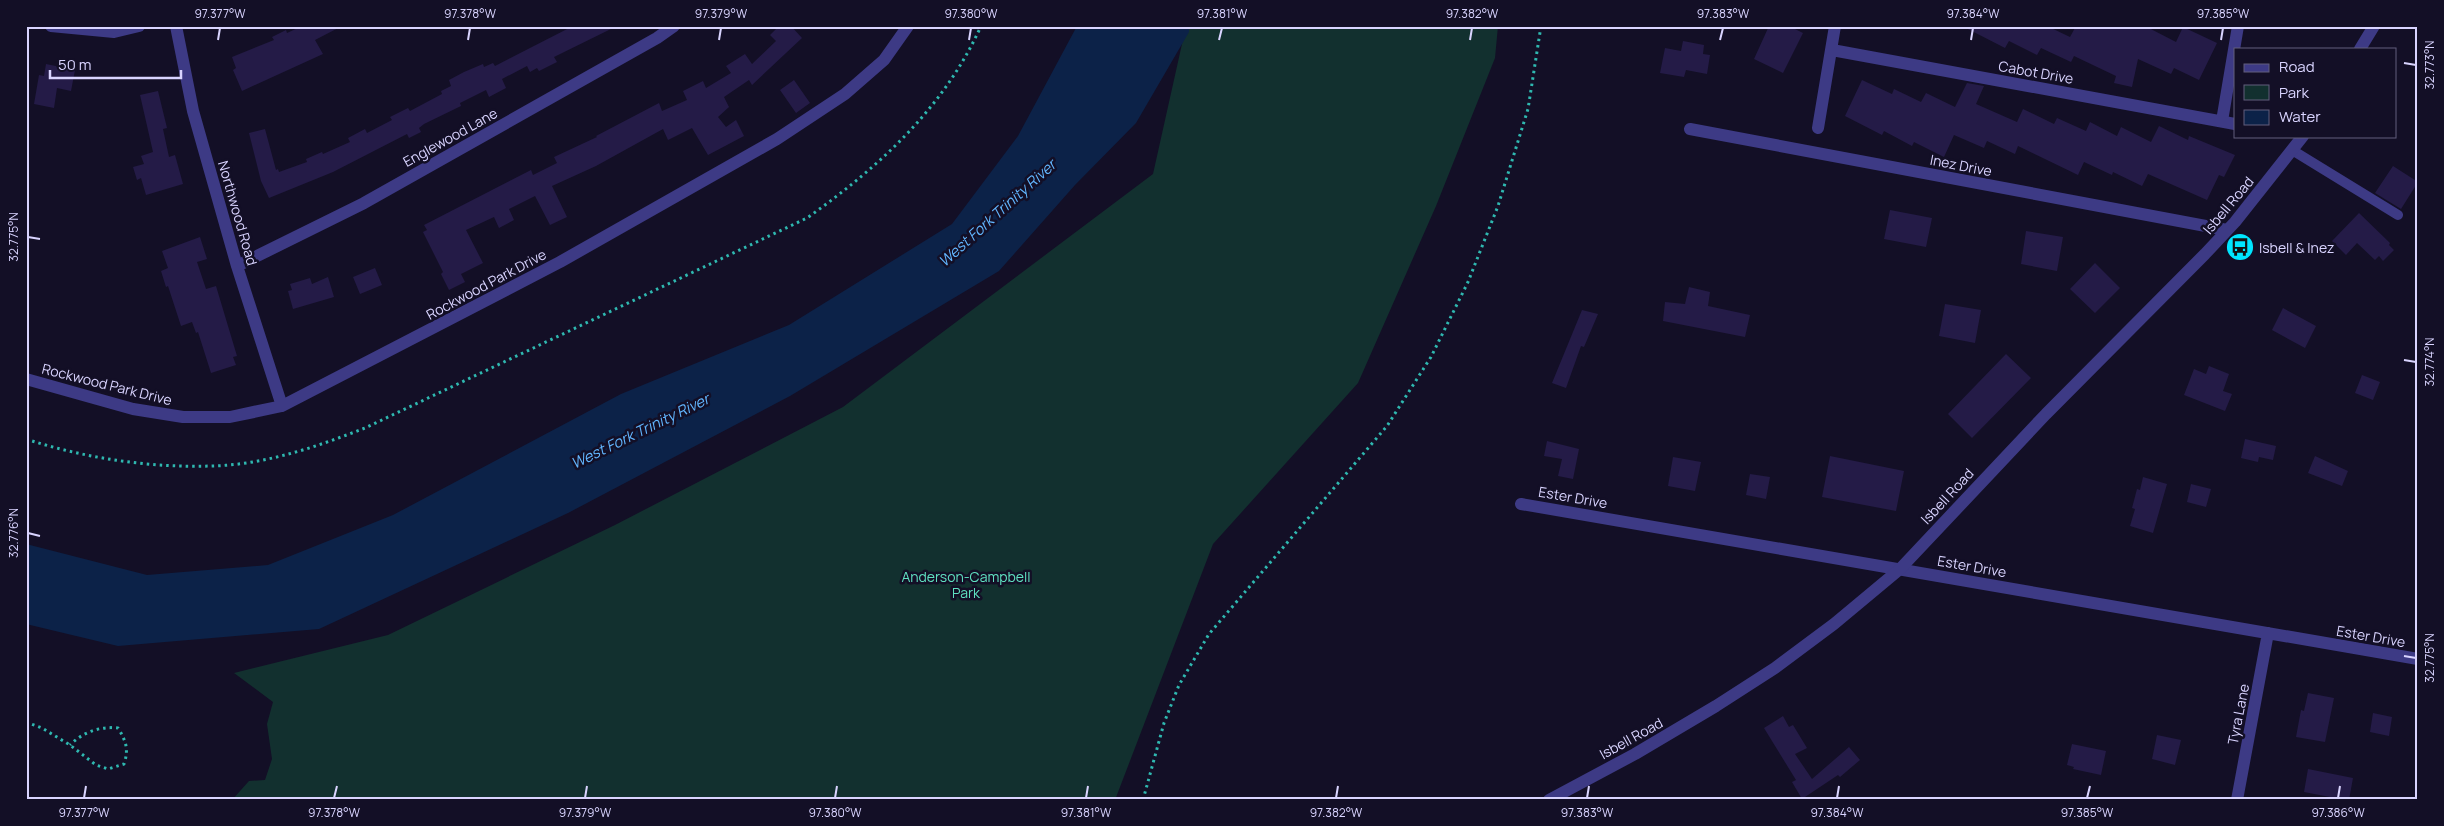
<svg xmlns="http://www.w3.org/2000/svg" width="2444" height="826" font-family="Manrope,sans-serif">
<style>
.green{fill:#12302f}
.water{fill:#0c2248}
.building{fill:#241b47}
.lines{fill:none;stroke-linecap:round;stroke-linejoin:round}
.path{stroke:#2fb8b0;stroke-width:3;stroke-dasharray:2.5 4;stroke-linecap:butt}
.service{stroke:#3d3a85;stroke-width:10}
.minor{stroke:#3d3a85;stroke-width:12}
.tertiary{stroke:#3d3a85;stroke-width:12}
.ticks{fill:none;stroke:#d9d4ff;stroke-width:2}
.labels{text-anchor:middle;dominant-baseline:central;stroke-width:5;stroke-linejoin:round;paint-order:stroke}
.street-label{font-size:14px;fill:#d9d4ff;stroke:#130f26}
.poi-label{font-size:14px;fill:#d9d4ff;stroke:#130f26;text-anchor:start}
.park-label{font-size:14px;fill:#5fe0c0;stroke:#130f26}
.water-label{font-size:15px;font-style:italic;fill:#62b6ff;stroke:#130f26}
.neatline{fill:none;stroke:#d9d4ff;stroke-width:2}
.ticks-label{font-size:12px;text-anchor:middle;fill:#d9d4ff}
</style>
<rect width="100%" height="100%" fill="#130f26"/>
<path class="green" d="M1186,26H1498L1495,58L1436,206L1358,383L1213,544L1115,800H232L249,781L265,780L272,759L267,724L273,702L234,673L388,635L615,525L843,407L1153,174Z"/>
<path class="water" d="M1077,26H1189V32L1136,123L1075,185L999,271L790,396L568,513L319,629L118,646L26,624V544L147,575L268,565L393,515L621,394L789,325L952,224L1018,136Z"/>
<path class="building" d="M302,26H342L315,40L323,54L242,91L233,70L236,68L232,57L274,40L272,37L286,30L287,33Z
M573,26H617L554,57L557,62L539,71L537,68L530,72L527,66L502,79L506,88L489,97L486,90L460,103L461,106L424,124L419,128L421,132L409,138L407,134L333,172L269,198L261,181L249,133L265,129L276,170L278,169L279,172L307,162L306,159L322,152L323,154L350,142L348,138L365,129L367,133L392,120L390,117L408,108L410,111L442,94L441,91L451,86L449,80L464,72L483,64L484,67L493,63L495,66Z
M779,26H791L802,38L752,85L749,80L724,97L729,107L718,117L726,127L736,120L744,136L708,155L692,128L668,140L663,129L596,166L552,186L567,217L550,225L535,196L509,209L514,220L499,228L494,217L466,230L483,263L461,274L465,282L449,290L441,274L443,272L423,232L427,230L424,225L531,170L533,175L557,163L554,157L597,137L596,136L659,103L662,111L687,100L683,91L703,81L706,88L731,73L726,66L745,54L752,64L776,41L770,35Z
M1769,26H1789L1803,33L1783,73L1754,59Z
M1962,26H2047L2070,37L2076,26H2145L2176,42L2183,27L2217,43L2199,80L2174,68L2171,74L2138,59L2132,87L2114,83L2116,76L2074,56L2071,62L2041,48L2037,55L2009,41L2005,48Z
M1683,41L1704,45L1703,54L1710,55L1707,74L1686,70L1684,77L1660,73L1665,48L1681,51Z
M46,64L75,70L71,91L57,88L54,108L34,104L39,75L44,76Z
M794,80L810,103L796,113L780,90Z
M1862,80L1892,94L1894,89L1921,102L1926,93L1955,107L1967,83L1984,86L1976,104L2017,122L2023,109L2054,124L2057,118L2086,131L2090,122L2117,136L2121,127L2151,142L2159,126L2188,140L2189,136L2235,155L2224,177L2219,175L2207,200L2148,174L2142,186L2113,172L2112,175L2084,162L2078,175L2018,146L2015,154L1987,141L1984,148L1954,135L1944,157L1914,142L1912,146L1884,131L1882,135L1845,116Z
M158,91L167,128L163,129L169,157L175,155L183,184L146,195L141,178L137,180L133,167L144,164L141,156L153,152L140,95Z
M2393,166L2418,182L2401,209L2375,193Z
M1890,210L1932,218L1926,247L1884,239Z
M2359,213L2390,243L2389,245L2394,250L2383,261L2379,256L2375,260L2357,243L2346,255L2332,241Z
M2026,231L2063,237L2057,271L2021,264Z
M200,237L207,259L197,262L206,289L216,286L237,356L233,357L236,365L211,373L198,332L196,333L192,322L181,326L168,286L166,287L161,271L168,268L162,251Z
M2095,263L2120,288L2095,313L2070,289Z
M375,268L382,285L360,294L353,277Z
M328,277L334,297L293,309L288,291L292,290L290,284L310,278L312,284Z
M1689,287L1710,292L1708,306L1750,315L1745,337L1663,321L1665,302L1685,304Z
M1945,304L1981,310L1975,343L1939,336Z
M2283,308L2316,326L2305,348L2272,330Z
M1582,310L1598,314L1584,347L1581,346L1566,388L1552,383Z
M2006,354L2031,378L1972,438L1948,414Z
M2209,366L2229,374L2223,391L2232,394L2225,411L2184,395L2194,369L2206,374Z
M2362,375L2380,382L2373,400L2355,393Z
M2245,439L2276,446L2273,460L2259,457L2258,462L2241,458Z
M1547,441L1579,449L1573,479L1558,476L1562,459L1544,456Z
M1830,456L1904,471L1896,511L1822,497Z
M2315,456L2348,471L2342,486L2308,473Z
M1673,457L1701,462L1695,491L1668,486Z
M1750,474L1770,477L1766,499L1746,495Z
M2143,477L2167,484L2153,533L2130,526L2135,509L2132,508L2137,489L2140,490Z
M2191,484L2211,489L2206,507L2187,502Z
M2308,693L2334,698L2325,742L2296,737L2301,710L2304,711Z
M2373,713L2392,717L2389,736L2370,732Z
M1783,716L1789,727L1793,725L1807,748L1795,754L1812,779L1849,747L1860,760L1840,777L1838,775L1802,799L1792,782L1796,780L1764,728Z
M2157,735L2181,740L2175,765L2152,759Z
M2072,744L2106,751L2101,775L2073,769L2074,767L2067,765Z
M2308,769L2353,778L2349,800H2335V798L2304,792Z"/>
<g class="lines">
<path class="path" d="M26,439C84,458 150,468 211,466C264,465 316,447 365,428L807,218C879,167 944,108 981,26
M26,722L42,728L70,745L96,765L108,769L124,764C129,749 126,741 118,728C100,726 83,732 70,745
M1143,800L1164,723L1179,685L1209,634L1387,426L1431,357L1468,282L1498,206L1528,109L1541,26"/>
<path class="service" d="M2292,150L2398,215"/>
<path class="minor" d="M51,26L114,32L139,26
M176,26L193,111L237,266L282,406
M1832,50L2235,124
M2222,121L2238,26
M1818,128L1835,26
M1690,129L2227,230
M237,266L364,203L657,38L674,26
M26,379L133,409L183,417H230L282,406L560,262L777,139L845,94L884,60L908,26
M1521,504L2418,659
M2237,800L2268,633"/>
<path class="tertiary" d="M2360,49L2374,26
M1549,800L1635,754L1716,706L1775,668L1834,624L1900,569L2046,414L2205,254L2235,222L2303,136"/>
</g>
<path class="ticks" d="M218,40L220,28M468,40L470,28M719,40L721,28M969,40L971,28M1219,40L1222,28M1470,40L1472,28M1720,40L1723,28M1971,40L1973,28M2221,40L2223,28M2404,63L2416,65M28,237L40,239M2404,360L2416,362M28,533L40,536M2404,656L2416,658M84,798L86,786M334,798L337,786M585,798L587,786M835,798L837,786M1086,798L1088,786M1336,798L1338,786M1587,798L1589,786M1837,798L1839,786M2087,798L2090,786M2338,798L2340,786"/>
<defs>
<symbol id="bus-disc" viewBox="-11 -11 22 22"><circle r="9.5" fill="#00e5ff" stroke="#130f26"/><path d="M-5-6H5V4H4V6H2V4H-2V6H-4V4H-5ZM-3.5-4V0h7V-4ZM-3.5 1.2v1.5H-2V1.2ZM2 1.2v1.5H3.5V1.2Z" fill="#111"/></symbol>
</defs>
<g fill-rule="evenodd">
<use href="#bus-disc" x="2224" y="231" width="32" height="32"/>
</g>
<g class="labels">
<g class="street-label">
<text transform="translate(2036 72) rotate(10)">Cabot Drive</text>
<text transform="translate(450 137) rotate(-29)">Englewood Lane</text>
<text transform="translate(1961 165) rotate(11)">Inez Drive</text>
<text transform="translate(2228 205) rotate(-50)">Isbell Road</text>
<text transform="translate(238 213) rotate(74)">Northwood Road</text>
<text transform="translate(486 284) rotate(-28)">Rockwood Park Drive</text>
<text transform="translate(107 384) rotate(14)">Rockwood Park Drive</text>
<text transform="translate(1947 496) rotate(-47)">Isbell Road</text>
<text transform="translate(1573 497) rotate(10)">Ester Drive</text>
<text transform="translate(1972 566) rotate(10)">Ester Drive</text>
<text transform="translate(2371 636) rotate(10)">Ester Drive</text>
<text transform="translate(2238 714) rotate(-79)">Tyra Lane</text>
<text transform="translate(1631 738) rotate(-29)">Isbell Road</text>
</g>
<g class="poi-label">
<text x="2259" y="247">Isbell &amp; Inez</text>
</g>
<g class="park-label">
<text x="966" y="576">Anderson-Campbell<tspan x="966" dy="16">Park</tspan></text>
</g>
<g class="water-label">
<text transform="translate(997 213) rotate(-42)">West Fork Trinity River</text>
<text transform="translate(640 431) rotate(-26)">West Fork Trinity River</text>
</g>
</g>
<rect width="2444" height="826" fill="none" stroke="#130f26" stroke-width="55"/>
<rect x="2234" y="48" width="162" height="90" fill="#130f26" stroke="#625e7d"/>
<rect x="2244" y="64" width="25" height="8" fill="#3d3a85" stroke="#625e7d"/>
<text x="2279" y="72" font-size="15" fill="#d9d4ff">Road</text>
<rect x="2244" y="85" width="25" height="15" fill="#12302f" stroke="#625e7d"/>
<text x="2279" y="98" font-size="15" fill="#d9d4ff">Park</text>
<rect x="2244" y="110" width="25" height="15" fill="#0c2248" stroke="#625e7d"/>
<text x="2279" y="122" font-size="15" fill="#d9d4ff">Water</text>
<path d="M50 70v8h131v-8" fill="none" stroke="#d9d4ff" stroke-width="2.5"/>
<text x="58" y="70" font-size="15" fill="#d9d4ff" stroke="#130f26" stroke-width="4" paint-order="stroke">50 m</text>
<rect x="28" y="28" width="2388" height="770" class="neatline"/>
<g class="ticks-label">
<text x="220" y="18">97.377°W</text>
<text x="470" y="18">97.378°W</text>
<text x="721" y="18">97.379°W</text>
<text x="971" y="18">97.380°W</text>
<text x="1222" y="18">97.381°W</text>
<text x="1472" y="18">97.382°W</text>
<text x="1723" y="18">97.383°W</text>
<text x="1973" y="18">97.384°W</text>
<text x="2223" y="18">97.385°W</text>
<text transform="translate(2430 65) rotate(-90)" y="4">32.773°N</text>
<text transform="translate(14 237) rotate(-90)" y="4">32.775°N</text>
<text transform="translate(2430 362) rotate(-90)" y="4">32.774°N</text>
<text transform="translate(14 533) rotate(-90)" y="4">32.776°N</text>
<text transform="translate(2430 658) rotate(-90)" y="4">32.775°N</text>
<text x="84" y="817">97.377°W</text>
<text x="334" y="817">97.378°W</text>
<text x="585" y="817">97.379°W</text>
<text x="835" y="817">97.380°W</text>
<text x="1086" y="817">97.381°W</text>
<text x="1336" y="817">97.382°W</text>
<text x="1587" y="817">97.383°W</text>
<text x="1837" y="817">97.384°W</text>
<text x="2087" y="817">97.385°W</text>
<text x="2338" y="817">97.386°W</text>
</g>
</svg>
